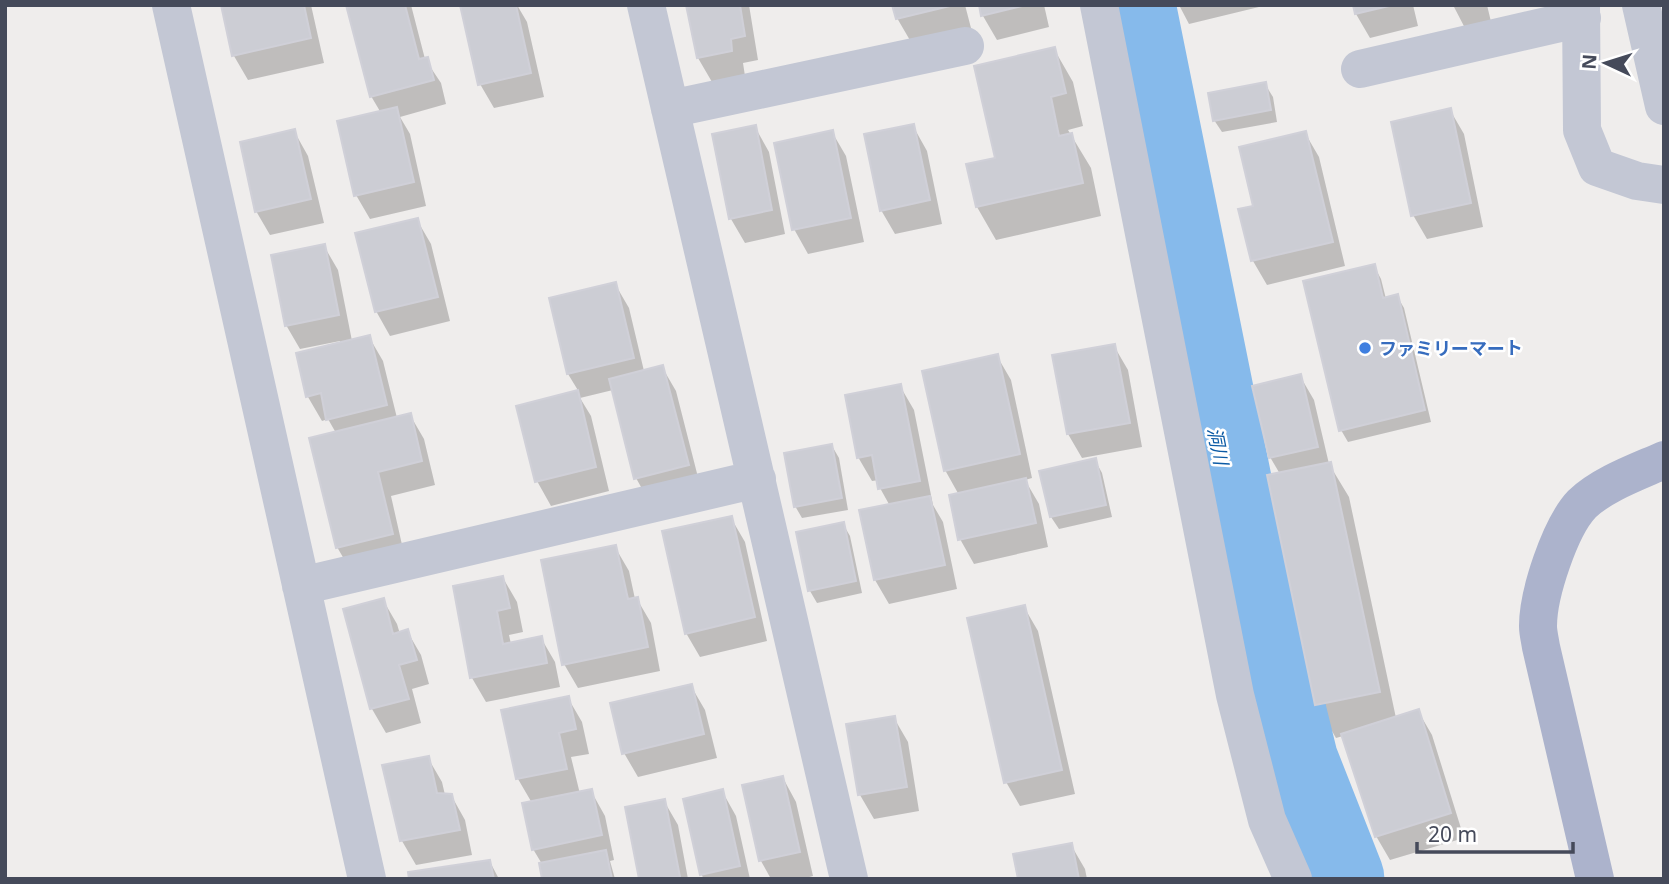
<svg xmlns="http://www.w3.org/2000/svg" width="1669" height="884" font-family="'Noto Sans','Noto Sans JP',sans-serif">
<style>
.shadow{fill:#0003}
.lines{fill:none;stroke-linecap:round;stroke-linejoin:round}
.river{stroke:#86baeb;stroke-width:93}
.building{fill:#cccdd4;stroke:#d0d0d8;stroke-width:2}
.minor{stroke:#c3c7d4;stroke-width:38}
.major{stroke:#acb3cc;stroke-width:38}
.shop-dot{fill:#3f7fe0;stroke:#fff;stroke-width:2.5}
.labels{text-anchor:middle;dominant-baseline:central;stroke-width:5;stroke-linejoin:round;paint-order:stroke}
.shop-label{font-size:18px;font-weight:bold;fill:#366cbe;stroke:#fff;text-anchor:start}
.water-label{font-size:19px;font-style:italic;fill:#0c5ba5;stroke:#fff}
</style>
<rect width="100%" height="100%" fill="#efedec"/>
<path class="shadow" d="M223,5H311L324,63L248,80L234,56Z
M348,5H411L425,59L441,83L446,104L400,117L410,134L426,206L370,219L356,195L381,113L371,96Z
M462,5H517L527,22L544,97L494,108L480,84Z
M688,5H749L758,60L743,63L745,76L712,82L698,58Z
M894,5H965L971,28L911,42L897,18Z
M980,5H1044L1049,27L997,40L983,16Z
M1179,5H1259V7L1189,24Z
M1354,5H1413L1418,26L1370,38L1356,14Z
M1453,5H1487L1492,26L1467,32Z
M1054,49L1073,82L1083,126L1068,130L1091,168L1101,216L996,240L977,207L968,166L997,159Z
M1265,84L1273,97L1277,122L1222,132L1214,120Z
M1450,110L1464,134L1483,227L1427,239L1413,215Z
M913,126L927,151L942,224L895,234L881,210Z
M755,127L769,152L785,234L745,243L731,219L714,135Z
M294,131L308,156L324,223L270,235L256,211Z
M832,132L846,156L864,242L808,254L794,229Z
M1305,133L1319,157L1345,266L1267,285L1253,261L1241,211L1256,207Z
M417,220L431,244L450,321L390,336L376,311Z
M324,246L338,270L352,341L369,337L383,361L397,418L410,415L424,439L435,485L391,496L405,558L351,571L337,547L336,433L328,419L322,421L308,397L298,355L340,344V341L300,349L286,325Z
M1374,266L1381,279L1386,299L1397,296L1404,308L1431,422L1348,442L1341,430Z
M615,284L629,308L644,371L662,367L676,391L701,489L650,503L636,478L613,390L580,398L591,416L609,491L551,506L537,481L518,408L579,392L568,374L551,299Z
M1114,346L1128,370L1142,447L1082,458L1068,434Z
M997,356L1011,380L1032,478L1025,480L1039,504L1048,547L974,564L960,539L959,495L945,470Z
M1300,376L1314,400L1329,464L1349,497L1396,718L1418,711L1432,735L1464,838L1390,860L1376,836L1343,736L1336,738L1317,705L1269,477L1280,474L1270,457Z
M900,386L914,410L933,505L943,522L957,589L889,604L875,580L890,506L880,488L879,480L872,481L858,457Z
M832,446L839,458L848,510L802,518L795,506Z
M1095,460L1102,473L1112,517L1059,529L1051,517Z
M731,518L745,542L767,641L700,657L686,633Z
M843,524L850,536L862,593L817,603L810,591L798,533Z
M615,547L629,571L635,599H637L651,623L660,671L578,688L564,664Z
M503,578L517,602L523,632L509,635L511,644L541,638L555,662L560,687L486,702L472,678Z
M383,600L397,624L400,634L407,631L421,655L429,684L412,689L421,723L386,733L372,709L345,610Z
M1024,607L1038,631L1075,794L1020,806L1006,782Z
M691,686L705,710L717,758L638,777L624,753Z
M568,698L582,722L589,754L571,757L580,794L591,791L605,816L614,860L610,861L615,879H544L542,864L533,849L532,803L518,779Z
M894,718L908,742L919,811L874,819L860,795Z
M428,758L442,782L445,795H451L465,820L472,855L416,865L402,841Z
M783,778L796,802L813,876L802,879H771L761,861L744,786Z
M722,791L736,816L750,879H704L701,874Z
M664,801L678,825L688,879H641Z
M1071,845L1085,869L1087,879H1020Z
M490,862L499,879H411Z"/>
<g class="lines">
<path class="river" d="M1129,5L1235,530L1292,762L1338,879"/>
</g>
<path class="building" d="M221,5H304L311,38L232,56Z
M346,5H405L419,59L428,57L434,80L370,97Z
M460,5H516L531,73L478,85Z
M686,5H740L745,36L731,39L732,51L697,58Z
M892,5H954L896,19Z
M979,5H1026L981,16Z
M1353,5H1393L1355,14Z
M1055,47L1066,93L1051,97L1059,136L1072,133L1083,183L976,207L966,164L995,158L974,66Z
M1266,82L1271,110L1213,121L1208,93Z
M397,107L414,182L354,196L337,121Z
M1451,108L1471,203L1411,216L1391,122Z
M914,124L930,200L880,211L864,134Z
M756,125L772,210L729,219L712,134Z
M295,129L311,199L255,212L240,142Z
M833,130L851,218L792,230L774,143Z
M1306,131L1333,242L1251,261L1238,209L1253,206L1239,147Z
M418,218L438,297L375,312L355,233Z
M325,244L339,315L285,326L271,255Z
M1375,264L1383,298L1398,294L1425,410L1339,431L1303,281Z
M616,282L634,358L567,374L549,298Z
M370,335L387,405L326,420L321,393L306,397L296,353Z
M1115,344L1130,423L1067,434L1052,355Z
M998,354L1020,454L944,471L922,371Z
M663,365L689,465L634,479L609,379Z
M1301,374L1318,447L1269,458L1252,386Z
M901,384L920,481L878,489L872,455L857,458L845,395Z
M578,390L596,467L535,482L516,406Z
M411,413L422,461L378,472L393,534L336,548L309,438Z
M832,444L842,498L794,507L784,453Z
M1096,458L1106,505L1050,517L1039,471Z
M1331,462L1380,692L1315,705L1267,475Z
M1026,478L1036,523L958,540L949,495Z
M930,496L945,565L874,580L859,510Z
M732,516L755,617L685,634L662,531Z
M844,522L856,581L808,591L796,532Z
M616,545L628,599L638,597L648,647L562,665L541,560Z
M503,576L510,608L497,611L503,644L542,636L547,663L470,678L453,586Z
M384,598L393,634L408,629L417,660L399,665L409,699L370,709L343,609Z
M1025,605L1062,770L1004,783L967,618Z
M692,684L704,734L622,754L610,703Z
M569,696L576,729L559,733L567,769L516,779L501,710Z
M1419,709L1451,813L1375,837L1341,734Z
M895,716L907,787L858,795L846,724Z
M429,756L437,793L452,794L460,830L400,841L382,765Z
M783,776L800,852L759,861L742,785Z
M592,789L602,835L532,850L522,803Z
M723,789L740,866L700,875L683,799Z
M665,799L680,877L639,879L625,807Z
M1072,843L1079,879H1018L1013,854Z
M606,850L612,879H542L539,863Z
M490,860L494,879H409L408,872Z"/>
<g class="lines">
<path class="minor" d="M171,5L367,879
M646,5L849,879
M1099,5L1235,695L1267,820L1293,879
M1581,5L1582,130L1597,167L1637,181L1664,185
M1641,5L1664,106
M1360,69L1582,18
M670,109L965,46
M301,586L757,479"/>
<path class="major" d="M1595,879L1541,647C1540,640 1538,633 1538,626C1538,594 1560,527 1582,504C1603,484 1637,472 1664,460"/>
</g>
<circle class="shop-dot" cx="1365" cy="348" r="7"/>
<g class="labels">
<g class="shop-label">
<text x="1379" y="348">ファミリーマート</text>
</g>
<g class="water-label">
<text transform="translate(1218 446) rotate(79)">洞川</text>
</g>
</g>
<rect width="1669" height="884" fill="none" stroke="#454a5a" stroke-width="14"/>
<g transform="translate(1606 63) rotate(274)" stroke="#ffffff" stroke-width="5" paint-order="stroke">
<path d="M0-5L12 26L0 18L-12 26Z" fill="#454a5a"/>
<text y="-10" font-size="19" font-weight="bold" text-anchor="middle" fill="#454a5a">N</text>
</g>
<path d="M1417 842v10h156v-10" fill="none" stroke="#454a5a" stroke-width="3.5"/>
<text x="1428" y="842" font-size="21" fill="#454a5a" stroke="#ffffff" stroke-width="5" paint-order="stroke">20 m</text>
</svg>
